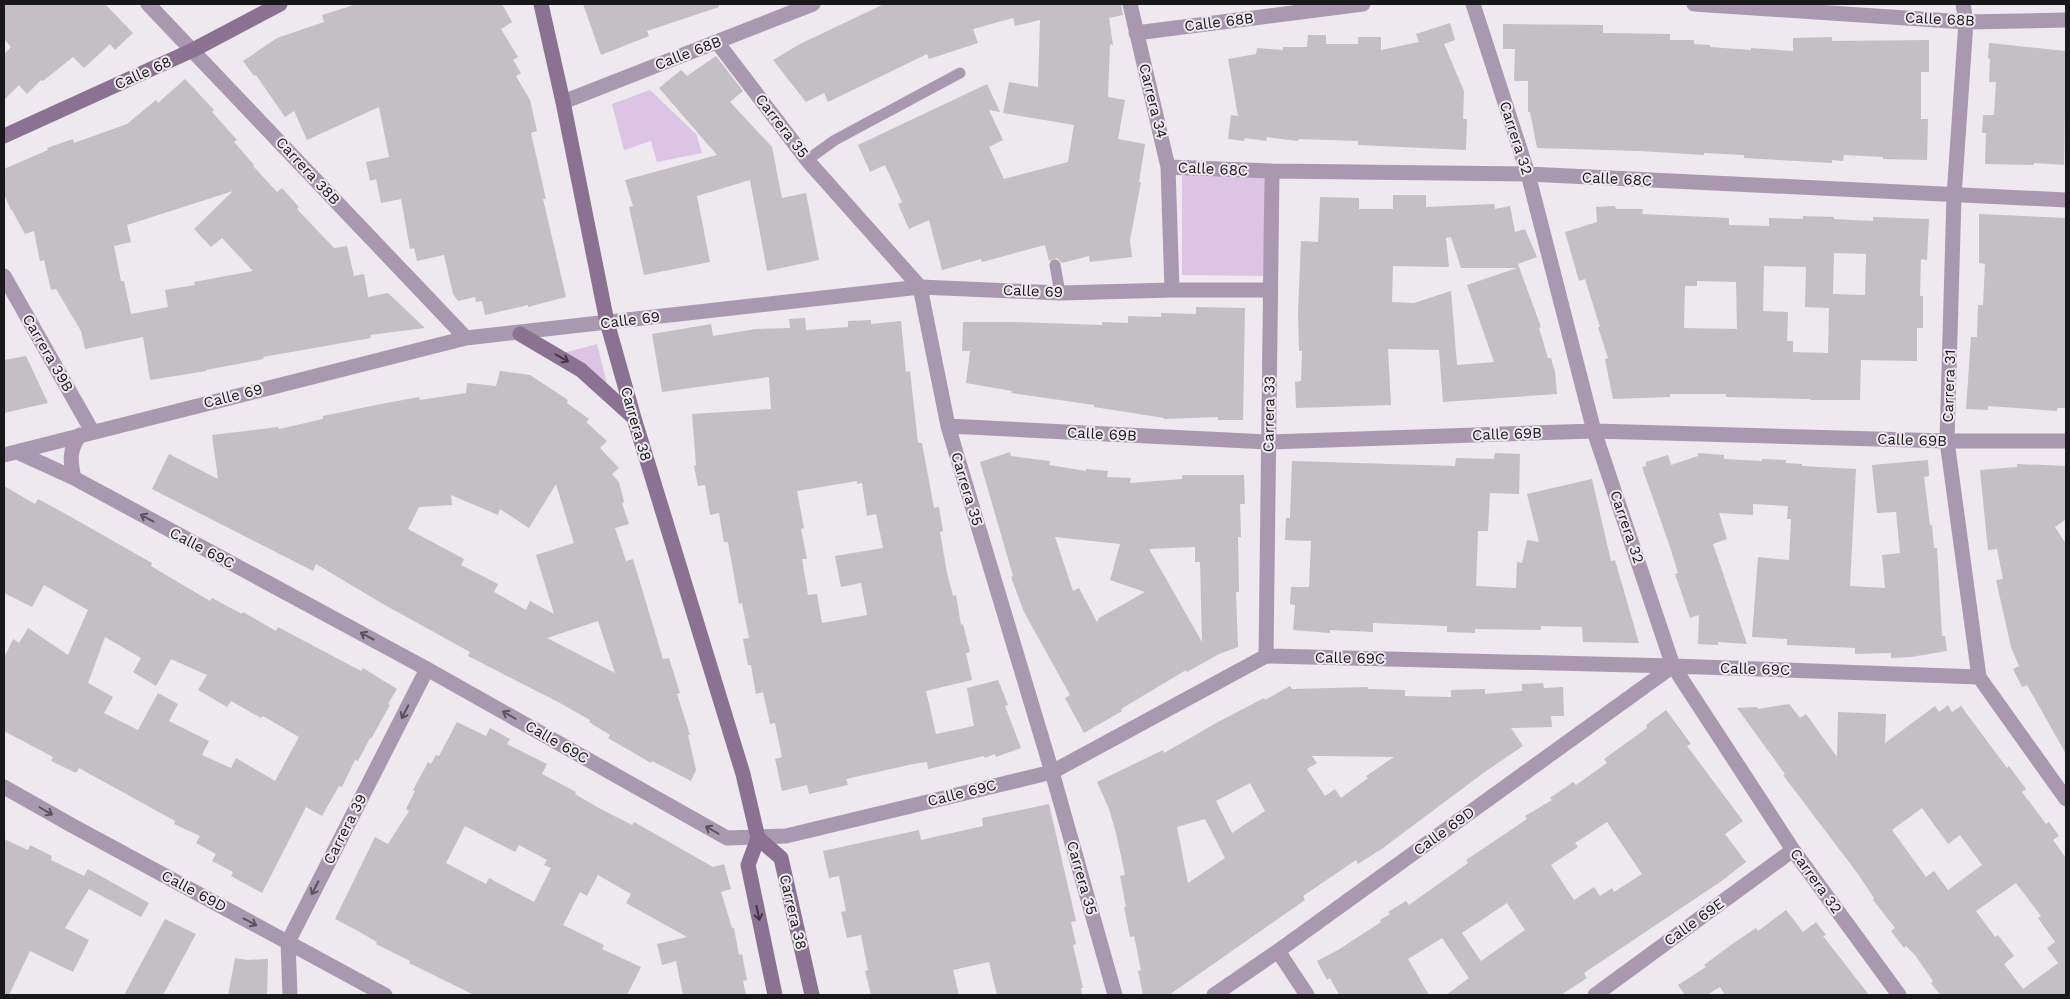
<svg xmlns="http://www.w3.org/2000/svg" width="2070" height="999" font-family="'Work Sans',sans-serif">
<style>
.green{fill:#ddc4e4}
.building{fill:#c3bfc4;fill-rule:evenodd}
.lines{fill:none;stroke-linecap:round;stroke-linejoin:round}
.lane{stroke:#aa98b0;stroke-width:11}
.street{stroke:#aa98b0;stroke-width:15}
.secondary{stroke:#8b7192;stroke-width:15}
.oneway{stroke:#403643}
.oneway2{stroke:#5a515d}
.labels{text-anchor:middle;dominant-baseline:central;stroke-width:4;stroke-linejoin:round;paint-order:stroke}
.street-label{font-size:15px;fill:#181719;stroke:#ede9ee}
</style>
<rect width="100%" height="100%" fill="#ede9ee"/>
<path class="green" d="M650,90L696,134L702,153L657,162L651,141L624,150L612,104Z
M1182,173L1264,178L1265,276L1182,275Z
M597,344L607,384L563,353Z"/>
<path class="building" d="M4,4H105L133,33L115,50L110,44L84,68L73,57L43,81L41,80L27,94L19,85L4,100V54L11,47L4,39Z
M357,4H502L512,22L501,29L518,57L513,60L521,73L516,76L530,100L537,131L531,133L546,199H543L566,297L528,307V305L485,315L482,301L476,302L475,297L458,301L453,294L444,255L417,261L414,248L410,249L401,199L381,203L376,179L370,181L366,162L389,157L379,107L307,140L294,111L285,117L256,75L254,76L243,61L277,38L324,22L322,15Z
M583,4H719V7L647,31L649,36L601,55Z
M884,4H1121L1123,15L1109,18L1113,45L1110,44L1108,97L1125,100L1118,139L1145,144L1139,182H1141L1130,240L1132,257L1090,262L1089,256L1062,263L1057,258L1049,261L1045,245L982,262L981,259L942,270L929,220L909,229L898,204L902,202L885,165L870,172L858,145L987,84L1000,112L989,110L1003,140L989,147L1004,179L1068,162L1074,125L1003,113L1009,82L1038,87L1040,20L1015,26L1013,18L973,29L978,43L929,59L927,54L828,102L824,93L806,102L773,60L800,44Z
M1450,23L1455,40L1444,44L1464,91L1463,119H1467L1466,150L1358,145V141L1299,139L1298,141L1267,137L1266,141L1245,138L1244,141L1228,139L1231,115L1238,116L1228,59L1256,54L1257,48L1283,50V47H1307L1308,35H1326V44H1358V37H1381V50L1419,42L1416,34Z
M1503,24L1603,25V33L1670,34V40H1694V44L1710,45V47L1751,50V48L1793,51V38L1832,37V41L1929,40V72H1921V119H1928L1927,160L1883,159V157L1844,155L1843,161L1832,160V163L1744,158V155L1704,153V155L1640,151L1537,148L1530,112H1528V81H1514L1515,49H1503Z
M1989,43L2066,51L2064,165L2034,163V165L1985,164L1986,133H1982L1983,115H1994L1996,82H1989L1990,59L1988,58Z
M716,56L743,91L730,102L772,147L782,198L806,193L819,260L767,271L750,180L697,196L710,262L644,275L629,207L633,206L625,180L717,155L659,88L681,70L687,76Z
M185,79L214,110L212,112L237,140L234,142L254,165L253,166L277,192L282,188L299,207L297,209L334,248L347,246L354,276L364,274L368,297L388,293L425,328L370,335L371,338L263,357L264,359L206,370V371L150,380L143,337L85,349L81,331L56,289L51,290L44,260L40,261L34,231L25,234L12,210H11L4,194V169L48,150L47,148L73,139L74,143L127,124L156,100L158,103ZM233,191L194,229L211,247L222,238L253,271L194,282L195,285L165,290L168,307L131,314L124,281H121L114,246L131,242L127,225Z
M1393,195H1426V207L1494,204L1495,209L1510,206L1515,232L1525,229L1537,257L1518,264L1541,327L1539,328L1548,358H1551L1555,372L1557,394L1443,402L1439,350L1388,349L1391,405L1296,408L1295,382L1301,381L1302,351H1299L1298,312L1301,241L1318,242L1320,197L1359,198V209H1393ZM1451,237L1461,268H1517L1467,285L1494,362L1457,365L1451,291L1414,303L1392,302L1393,266L1449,267L1446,238Z
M1615,206L1616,209H1643L1642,214L1729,218V225L1769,226V218L1803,219V216L1834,217V219L1873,221V217L1929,219L1927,260L1921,259L1920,296H1923V328H1917V361L1861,360L1860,400H1810V399L1726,397V394H1670V397L1613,399L1605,359L1608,358L1598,327H1600L1585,279L1579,281L1565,232L1597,222L1596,207ZM1834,253L1866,254L1865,295L1833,294ZM1764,266L1806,267L1805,307L1829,308L1828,353L1793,352V341H1787L1788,312L1763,311ZM1697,281L1736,282L1737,329L1684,328L1685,286H1697Z
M1979,214L2066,218V408H2057V411L1988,406V410L1966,409L1971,337H1977L1978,305H1983L1985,264L1979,263Z
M1196,307L1245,308L1243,420H1218V417L1164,419V418L1094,407V405L1011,393L1012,391L966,383L970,351H962L963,322H1013L1102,325V322L1128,323V316L1161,317V313L1196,314Z
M805,318L806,330L848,327V321L871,320V324L901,321L906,372L910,371L918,443H922L934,508L939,507L943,531L940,532L947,573L953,596L956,595L961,625L963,624L970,652L966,653L972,680L926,691L936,734L974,726L967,688L998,680L1008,705L1005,706L1021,748L996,757L995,754L985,758L984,756L928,769L927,762L913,764L846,779L848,785L809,794L807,785L782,791L775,759L782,757L775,723L770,724L763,692L756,694L751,665H748L743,639L749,638L742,603L739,604L728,542H724L719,513L710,515L705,485L698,486L694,466L696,465L692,414L771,409L769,377L662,392L652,334L711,324L713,336L756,329L790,328L789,319ZM857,481V484L862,483L867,516L876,514L883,548L835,556L841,587L861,583L867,615L822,623L817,594L808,595L802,559H807L801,529L804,528L797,491Z
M26,356L48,403L4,413V360Z
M500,371L530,375L568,400L567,403L589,419L586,422L607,441L600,448L619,468L612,474L619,482L624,502L622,503L629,524L615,528L626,561L633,559L663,659L669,658L680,693L677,694L690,735H688L696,770L691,781L652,761L651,763L608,738L610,735L589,722L590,720L558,702L468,656L470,652L383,604L316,564L313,571L152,489L169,454L218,479L212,435L278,427L279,429L323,419V416L381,404L419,397L420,400L466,393L467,383L496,386ZM556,484L574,543L536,555L554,614L530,601L526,610L494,592L498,584L461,565L464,559L408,529L419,507L452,505L451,495L498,515L500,509L529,528ZM598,621L615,673L547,638Z
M1010,452L1011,456L1050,461L1049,465L1086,471V469L1108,471L1107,477L1131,478L1130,483L1182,479V475H1244L1245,504H1240L1241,537H1238L1239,592H1236L1238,647L1219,654L1187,672L1186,670L1121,709L1122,711L1084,733L1065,698L1070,695L1024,612L1011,577L1013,576L980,462ZM1055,537L1120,544L1110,580L1145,592L1099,618L1097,622L1079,588L1073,591ZM1195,547V562H1200L1202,642L1149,549Z
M1495,453L1520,454L1519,494L1490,493L1488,531H1478L1476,586L1516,588L1517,562L1522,563L1527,540L1539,542L1527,494L1592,479L1611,561L1615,560L1639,643L1583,642L1582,627L1541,626V630L1475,629V633L1447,632V626L1373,623V632L1330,630V633L1293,630L1295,605L1290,604L1291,587H1309L1311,541L1285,540L1286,518H1290L1292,461L1455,466L1456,458L1494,459Z
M1698,453L1724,455V459L1762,461V459L1786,460V463L1802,464V466L1856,469L1850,586L1885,588L1882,555L1900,553L1896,512L1877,513L1872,465L1928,460L1929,476L1924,477L1930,525H1932L1934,548H1937L1942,636H1945L1947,651L1911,657L1891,658V653L1855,654V648L1787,645V639L1752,637L1758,557L1789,560L1791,519H1787L1788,506L1753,504V515L1719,513L1727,539L1713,544L1747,644L1718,642V645L1698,644L1699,615L1690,618L1675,574L1678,573L1670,547L1642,467L1646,466V462L1668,455L1671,465L1698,456Z
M2017,464L2066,466V519L2055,527L2066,544V754L2027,685L2022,687L2013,669L2019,666L2011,647L1996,580L2003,579L1997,549L1988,550L1980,470L2017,467Z
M4,486L35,504L38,499L64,513L152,563L151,566L210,601L212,598L242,614L243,612L276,631L278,627L361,671L363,668L397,689L388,704L390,705L371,739L370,738L358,761L355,760L342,787L339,786L322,816L306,807L262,893L231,876L233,872L212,861L216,854L196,843L200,836L174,824L175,821L79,768L76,773L51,761L53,757L4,731V658L13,639L19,643L28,628L68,655L88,610L44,585L32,607L4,593ZM105,637L141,658L133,672L156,686L171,659L207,675L198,690L227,707L231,701L261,718L263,716L299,737L275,781L236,758L231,768L202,755L209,741L169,721L178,704L158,693L138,730L104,713L113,697L88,683Z
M1543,683L1544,688L1563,687L1564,716H1551L1552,727L1511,728L1523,746L1486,771L1383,848L1358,864L1356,860L1303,896L1305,900L1169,995H1143L1138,971L1141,970L1134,936L1130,937L1124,907H1126L1120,876L1125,875L1116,833L1109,809L1097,782L1163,750L1164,753L1218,722L1264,698L1265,700L1290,686L1292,689L1368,687V689L1405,690V696L1451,697V690L1485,689V694L1522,691V684ZM1312,756H1325L1394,757L1366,776L1368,778L1341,798L1335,789L1325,796L1307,769L1317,763ZM1250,783L1265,811L1232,833L1216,801ZM1205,819L1225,858L1188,883L1177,827Z
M1789,704L1800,718L1806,714L1837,757L1838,712L1886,714L1885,743L1935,706L1939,712L1948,705L1952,712L1961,706L2007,768L2009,766L2026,789L2022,792L2046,824L2049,822L2059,836L2053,840L2066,858V995H1940L1931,983L1933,981L1915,955L1906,946L1904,948L1891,931L1895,928L1873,900L1874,898L1858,874L1783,775L1785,774L1737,708L1757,707L1758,709ZM1922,808L1948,844L1960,835L1982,865L1948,890L1934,871L1926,877L1892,830ZM2016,883L2041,916L2038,918L2055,942L2047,948L2058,963L2023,989L2004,964L2014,956L1998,935L1995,937L1976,911Z
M1666,710L1691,744L1687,746L1743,821L1725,834L1746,862L1723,880L1584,973L1587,978L1561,995H1446L1469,978L1442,938L1408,959L1429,995H1339L1330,978L1327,980L1317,961L1338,950L1381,922L1380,920L1390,914L1388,912L1406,901L1409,905L1468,863L1466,860L1527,819L1525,816L1552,800L1550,798L1573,782L1576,785L1607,763L1604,759L1647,728L1646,725ZM1607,822L1642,874L1614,892L1612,888L1600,896L1594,887L1574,900L1551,865L1578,847L1575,843ZM1507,903L1525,930L1481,961L1462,933Z
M457,722L486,736L490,728L510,739L507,744L547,764L542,774L576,792L575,794L597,807L632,825L634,822L713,867L724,864L731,889L721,892L732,928H734L739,955L742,954L747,980L743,981L746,995H683L676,961L662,965L657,944L687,937L626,903L631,894L598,875L587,896L580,892L563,925L604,945L602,949L641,967L627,995H474L409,963L410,961L376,944L377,942L358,931L335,919L375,837L388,844L409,811L406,809L415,791L413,790L428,762L431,764L436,755L439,756ZM465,826L515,852L519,845L547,860L544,865L551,868L534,902L489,878L486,884L446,863Z
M1049,804L1076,921L1071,922L1076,944L1073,945L1083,988H1081L1082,995H997L989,962L953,970L959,995H871L865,971L868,970L861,935L847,938L841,912L846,911L839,876L829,878L823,851L919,830L921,840L983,826L982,818Z
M4,839L28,850L30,845L52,856L51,860L84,876L88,869L149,903L141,917L89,889L65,928L89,940L73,972L30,951L9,995H4Z
M1786,910L1803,932L1816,922L1826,935L1823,936L1869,995H1725L1720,987L1707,995H1685L1678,985L1706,967L1704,965L1731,945L1756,928L1758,931Z
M165,919L196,934L163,995H124Z
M235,958L247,960L268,959L267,995H228Z"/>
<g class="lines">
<path class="lane" d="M807,160L835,140L960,73
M1055,265L1060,293"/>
<path class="street" d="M148,4L466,338
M1130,4L1168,167L1172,290
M1473,4L1528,174L1594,431L1673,666L1793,850L1899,995
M1694,4L1966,22L2066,20
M1963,4L1966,22L1954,196L1947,441L1979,677L2066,799
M1136,33L1363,4
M717,42L807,160L920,287L948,426L1052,772L1115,995
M563,102L813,4
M1168,167L1272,171L1528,174L2066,200
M4,276L92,431
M948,426L1268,442L1594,431L1947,441H2066
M17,452L74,478L427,669L727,838L786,836L1052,772L1266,656L1673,666L1979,677
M4,455L466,338L920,287L1060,293L1172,290H1270
M74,478C70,461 69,449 80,435
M1266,656L1272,171
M4,787L73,826L385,995
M1278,951L1307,995
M290,995L288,942L427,669
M1214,995L1278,951L1673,666
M1595,995L1793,850"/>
<path class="secondary" d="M541,4L563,102L607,322L634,418L743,774L758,838L781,858L812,995
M4,136L193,50L280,4
M520,334L581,370L633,417
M758,838L748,865L775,995"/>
</g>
<defs><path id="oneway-shaft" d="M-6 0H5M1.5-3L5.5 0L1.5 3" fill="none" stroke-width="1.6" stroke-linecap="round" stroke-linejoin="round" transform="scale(1.25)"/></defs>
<g class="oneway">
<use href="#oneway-shaft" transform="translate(562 358) rotate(30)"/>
<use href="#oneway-shaft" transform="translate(758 913) rotate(78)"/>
</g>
<g class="oneway2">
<use href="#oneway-shaft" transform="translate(147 518) rotate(-152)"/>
<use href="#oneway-shaft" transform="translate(367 636) rotate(-152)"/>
<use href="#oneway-shaft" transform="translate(405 712) rotate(117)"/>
<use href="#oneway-shaft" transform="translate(509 715) rotate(-150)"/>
<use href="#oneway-shaft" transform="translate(46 811) rotate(30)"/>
<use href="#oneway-shaft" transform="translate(712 830) rotate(-150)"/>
<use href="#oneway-shaft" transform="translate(315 888) rotate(117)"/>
<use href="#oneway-shaft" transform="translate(250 922) rotate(28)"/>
</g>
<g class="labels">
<g class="street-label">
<text transform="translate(1940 19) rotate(3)">Calle 68B</text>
<text transform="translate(1219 22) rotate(-7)">Calle 68B</text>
<text transform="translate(688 53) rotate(-21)">Calle 68B</text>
<text transform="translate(143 73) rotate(-24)">Calle 68</text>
<text transform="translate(1153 101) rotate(76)">Carrera 34</text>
<text transform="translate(782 126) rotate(52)">Carrera 35</text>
<text transform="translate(1516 138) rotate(72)">Carrera 32</text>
<text transform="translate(1213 169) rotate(3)">Calle 68C</text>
<text transform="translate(308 171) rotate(47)">Carrera 38B</text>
<text transform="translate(1617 179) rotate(3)">Calle 68C</text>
<text transform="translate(1033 291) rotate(2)">Calle 69</text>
<text transform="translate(630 320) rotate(-7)">Calle 69</text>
<text transform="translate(48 353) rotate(60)">Carrera 39B</text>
<text transform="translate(1949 386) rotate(-88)">Carrera 31</text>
<text transform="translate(233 396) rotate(-14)">Calle 69</text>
<text transform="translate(1269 414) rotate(-89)">Carrera 33</text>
<text transform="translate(636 424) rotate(74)">Carrera 38</text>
<text transform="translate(1102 434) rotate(3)">Calle 69B</text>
<text transform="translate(1507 434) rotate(-2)">Calle 69B</text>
<text transform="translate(1912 440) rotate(2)">Calle 69B</text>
<text transform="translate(967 489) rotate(73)">Carrera 35</text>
<text transform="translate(1627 527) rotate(71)">Carrera 32</text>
<text transform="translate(202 548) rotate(28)">Calle 69C</text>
<text transform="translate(1350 658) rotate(1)">Calle 69C</text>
<text transform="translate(1755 669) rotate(2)">Calle 69C</text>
<text transform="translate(557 742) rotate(30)">Calle 69C</text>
<text transform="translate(962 793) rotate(-14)">Calle 69C</text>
<text transform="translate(345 829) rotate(-63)">Carrera 39</text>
<text transform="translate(1444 831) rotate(-36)">Calle 69D</text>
<text transform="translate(1082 878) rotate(74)">Carrera 35</text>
<text transform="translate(1816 881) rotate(54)">Carrera 32</text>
<text transform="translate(194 891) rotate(28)">Calle 69D</text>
<text transform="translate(793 912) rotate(77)">Carrera 38</text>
<text transform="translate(1694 922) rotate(-36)">Calle 69E</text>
</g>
</g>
<rect width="2070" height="999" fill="none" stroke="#181719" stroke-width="10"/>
</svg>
